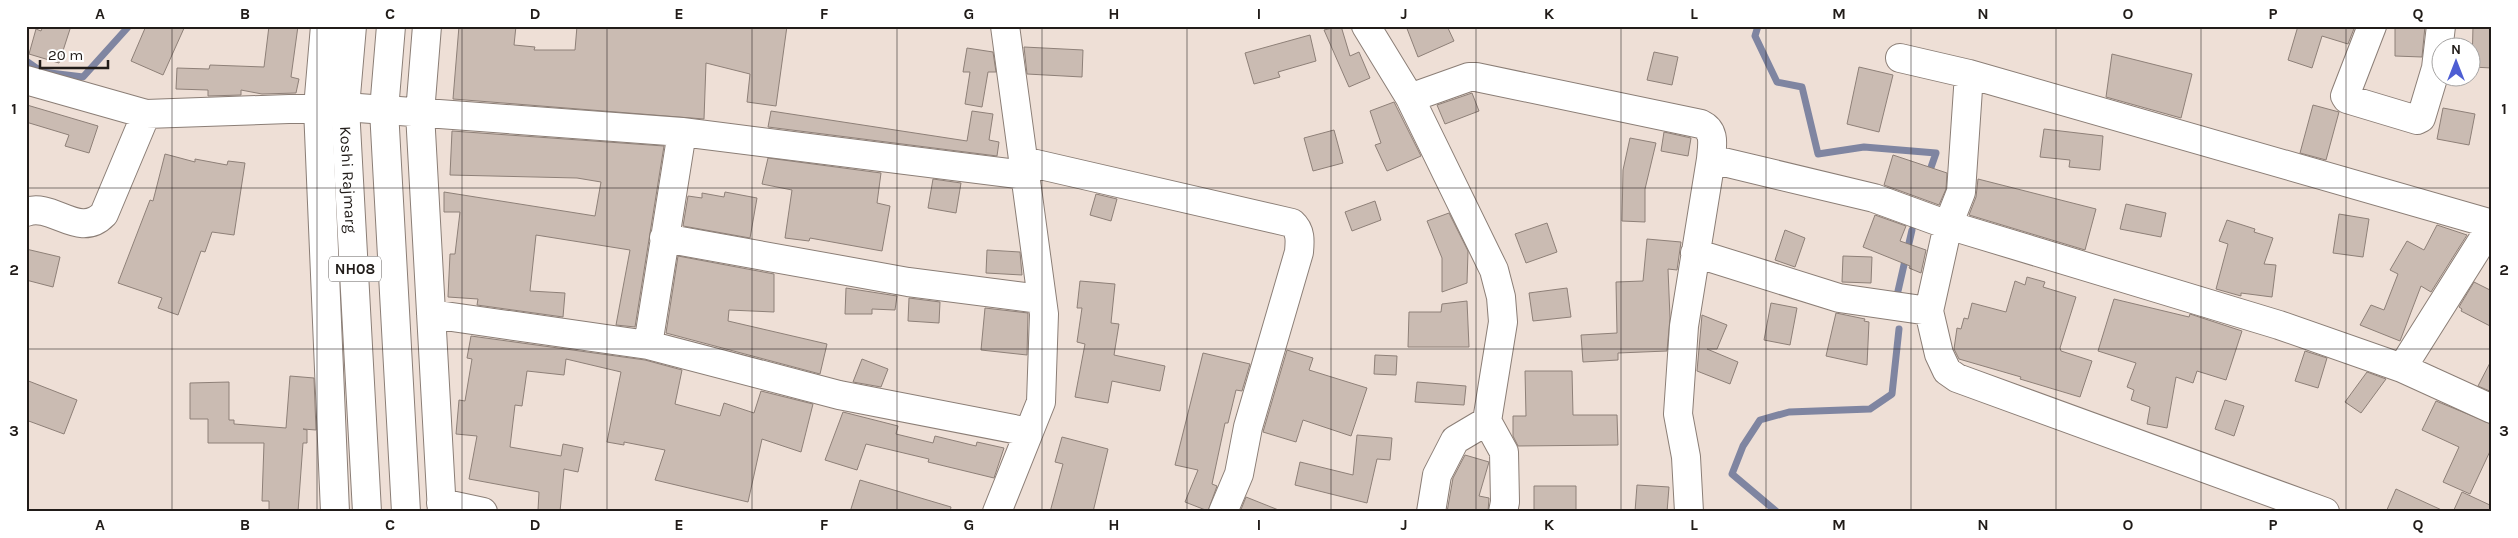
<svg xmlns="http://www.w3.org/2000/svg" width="2518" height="538" font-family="Karla,sans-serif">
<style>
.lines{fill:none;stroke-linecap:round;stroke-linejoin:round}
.stream{stroke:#7f85a1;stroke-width:7}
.building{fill:#cabbb2;stroke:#8e8078}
.minor-casing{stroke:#8b7e76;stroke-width:30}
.major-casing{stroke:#8b7e76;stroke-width:30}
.minor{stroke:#fff;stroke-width:28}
.major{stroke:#fff;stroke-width:28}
.grid{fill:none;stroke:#211c19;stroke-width:1;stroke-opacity:0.55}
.labels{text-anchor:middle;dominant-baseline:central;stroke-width:5;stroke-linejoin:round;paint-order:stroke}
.shield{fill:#fff;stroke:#64605e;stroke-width:1}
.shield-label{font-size:15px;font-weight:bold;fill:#211c19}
.street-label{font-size:16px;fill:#211c19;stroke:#fff}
.neatline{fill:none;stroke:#211c19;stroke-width:2}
.grid-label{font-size:16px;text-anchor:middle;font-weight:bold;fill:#211c19}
</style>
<rect width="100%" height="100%" fill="#eedfd6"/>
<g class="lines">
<path class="stream" d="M1758,26L1755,36L1777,82L1802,87L1818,154L1864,147L1936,153L1928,176
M26,61L42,72L83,77L129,26
M1898,291L1912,230
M1777,512L1732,474L1743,446L1760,420L1789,412L1870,409L1892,394L1899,329"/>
</g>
<path class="building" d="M43,26H71L59,63L29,54L36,29L41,31Z
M146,26H185L163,75L131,61Z
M269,26H298L291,77L299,79L296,93L262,94L241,90V95L208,96V90L176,89L177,68L209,69L210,65L264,67Z
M459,26H516L514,45L535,47L534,50H575L577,26H787L776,106L747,102L750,74L706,63L704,119L453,99Z
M1341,26L1350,56L1359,52L1370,78L1349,87L1324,30Z
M1406,26H1447L1454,41L1418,57Z
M2298,26H2355L2348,44L2322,36L2312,68L2288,60Z
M2395,26H2425L2422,57L2395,56Z
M2473,26H2492V68L2472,67Z
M1310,35L1316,61L1278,72L1280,77L1254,84L1245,53Z
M1024,47L1083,50L1082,77L1027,74Z
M967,48L993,52L996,72H988L982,107L965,104L970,72H963Z
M1654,52L1678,57L1672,85L1647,80Z
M2112,54L2192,74L2181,118L2106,97Z
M1859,67L1893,75L1879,132L1847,124Z
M1472,93L1479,111L1445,124L1437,105Z
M1394,102L1421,156L1387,171L1375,145L1381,143L1370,111Z
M27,105L98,126L89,153L65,146L69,135L26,122Z
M2313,105L2339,112L2326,160L2300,153Z
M2443,108L2475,114L2469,145L2437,139Z
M771,111L967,141L972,111L993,114L989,140L999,142L997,156L768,127Z
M2044,129L2103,136L2100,170L2069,167L2070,160L2040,157Z
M1334,130L1343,163L1313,171L1304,138Z
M452,131L664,146L635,327L616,325L630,250L536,235L530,291L565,293L563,317L477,305L478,299L448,297L450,254H455L460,212H444V192L595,216L601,182L577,178L450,175Z
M1664,132L1691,138L1688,156L1661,151Z
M1630,138L1656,143L1645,189V222L1622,221L1623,170Z
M165,154L195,162V159L227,165L228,161L245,163L234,235L212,232L205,252L201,251L178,315L158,308L162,298L118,283L150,200L153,201Z
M1893,155L1947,173L1946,189L1939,205L1884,185Z
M768,158L881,173L877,203L890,206L882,251L810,238L809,241L785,238L792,190L762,184Z
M933,179L961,183L956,213L928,208Z
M1978,179L2096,209L2085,250L1969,215L1976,197Z
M725,192L757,198L750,238L683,226L688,196L702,198V193L724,197Z
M1096,194L1117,199L1111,221L1090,215Z
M1375,201L1381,220L1352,231L1345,212Z
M2126,204L2166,213L2161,237L2120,229Z
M1449,213L1468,251L1467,283L1442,292V258L1427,221Z
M2339,214L2369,219L2363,257L2333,253Z
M1875,215L1906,226L1900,241L1926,250L1921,273L1909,268L1910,266L1863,247Z
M2227,220L2255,229L2254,232L2273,238L2264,264L2276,265L2272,297L2241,293V296L2216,289L2228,244L2219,241Z
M1547,223L1557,252L1526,263L1515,234Z
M2437,225L2467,235L2431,292L2421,286L2400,341L2360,325L2371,305L2384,310L2398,274L2390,270L2407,241L2424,250Z
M1785,230L1805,238L1795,267L1775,260Z
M1647,239L1681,242L1677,270L1668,269L1670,318L1667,351L1618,353V360L1583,362L1581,335L1617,333L1616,282L1643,281Z
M26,249L60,257L53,287L26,280Z
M987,250L1020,252L1022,275L986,273Z
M678,256L774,274V312L729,310L728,321L827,344L820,374L666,333Z
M1843,256L1872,257L1871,283L1842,282Z
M2027,277L2045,282L2043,287L2076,297L2060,348L2061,351L2092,361L2080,397L2020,379L2021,377L1959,359L1954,349L1957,328L1961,329L1964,318L1968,319L1972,303L2006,312L2015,281L2025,285Z
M1080,281L1115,284L1111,323L1119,324L1114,355L1165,366L1160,391L1112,381L1108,403L1075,397L1085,344L1077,342L1082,308H1077Z
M2474,282L2492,291V327L2461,311L2462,309L2459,307Z
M846,288L897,296L895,310L872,309V314H845Z
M1567,288L1571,317L1533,321L1529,293Z
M909,298L940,302L939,323L908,321Z
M2114,299L2189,317L2190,314L2242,331L2226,380L2197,371L2193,383L2176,377L2167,428L2147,424L2150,407L2131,400L2134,390L2127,387L2136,363L2098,351Z
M1467,301L1469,347H1408L1409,312H1441L1442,304Z
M1771,303L1797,308L1790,345L1764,340Z
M985,308L1028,313L1027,355L981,350Z
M1836,313L1865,319L1864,321L1869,322L1867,365L1826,356Z
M1702,315L1727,325L1717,349H1707L1738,362L1730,384L1697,371Z
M471,336L645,360L682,370L675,404L720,416L724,403L754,413L761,391L813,404L801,452L762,439L748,502L655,480L665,450L624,442V445L607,442L621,372L566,359L564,375L527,371L522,406L515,405L510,447L561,456L563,444L583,448L578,472L564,469L560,512L538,510L539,492L469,479L477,436L456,434L459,400L465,401L472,359L467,358Z
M1287,350L1313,358L1309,370L1367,388L1351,436L1303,420L1296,442L1263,432Z
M2305,351L2327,358L2318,388L2295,381Z
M1203,353L1250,364L1242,391L1236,390L1228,423H1225L1212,484L1217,486L1208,511L1185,502L1198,470L1175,465Z
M1375,355L1397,356L1396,375L1374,374Z
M862,359L888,369L881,387L853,382Z
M2492,359V392L2478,386Z
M1525,371H1572L1573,415H1617L1618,445L1518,446L1513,436V416H1526Z
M2367,372L2386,379L2361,413L2345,402Z
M290,376L314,378L316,430L303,429L307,430V443H303L298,512H269V501H262L264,443H208V419H190V383L229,382V420H234V424L286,428Z
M26,380L77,400L64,434L26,420Z
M1417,382L1466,386L1464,405L1415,402Z
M2225,400L2244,406L2234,436L2215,429Z
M2436,401L2492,424V447L2470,494L2443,482L2459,447L2422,430Z
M843,412L898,426L896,434L933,443L935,436L976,446L977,442L1004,448L994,478L928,462L929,459L866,444L857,470L825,460Z
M1357,435L1392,438L1390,460L1377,459L1367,503L1295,485L1300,462L1353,475Z
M1062,437L1108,449L1093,512H1050L1063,464L1055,462Z
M1465,455L1489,462L1479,496L1489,498L1488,512H1447L1453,478Z
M860,480L951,507L950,512H850Z
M1637,485L1669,487L1667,512H1635Z
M1534,486H1576V512H1534Z
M2396,489L2446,512H2386Z
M2462,492L2492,506V512H2453Z
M1246,497L1281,511V512H1240Z"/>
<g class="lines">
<defs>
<path id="minor" d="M325,26L318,108L335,512
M427,26L420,113L442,512
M1366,26L1410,98L1494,270L1501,297L1503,322L1487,421L1504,452L1505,502L1503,512
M2372,26L2345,96L2347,99L2417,120L2421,118L2436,68L2441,26
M1900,58L1969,74
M26,80L146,114L345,107L682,132L1025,175
M1410,98L1469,77H1476L1701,124C1716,131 1712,145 1711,159L1684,326L1678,414L1686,457L1689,512
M1711,159L1874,198L1948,225L2279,325L2402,368L2492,409
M1023,161L1292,223C1301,231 1300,241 1299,252L1248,427L1239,474L1223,512
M26,212C53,202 79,240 104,214L146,114
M664,238L908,282L1040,299
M1695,253L1839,298L1929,311
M431,314L648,345L839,395L1029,432
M648,345L682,132
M2402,368L2492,225
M441,503L483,512
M997,512L1041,402L1044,314L1005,26
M1431,512L1437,475L1455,440L1487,421
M2325,512L1957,378L1947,371L1939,354L1929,311L1948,225L1961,192L1969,74L2492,224"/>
<g id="major">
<path id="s1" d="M352,26L345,107L367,512"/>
<path d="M391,26L384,110L406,512"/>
</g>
</defs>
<use href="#minor" class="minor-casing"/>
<use href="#major" class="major-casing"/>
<use href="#minor" class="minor"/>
<use href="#major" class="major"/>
</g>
<path class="grid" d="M172,26V512M317,26V512M462,26V512M607,26V512M752,26V512M897,26V512M1042,26V512M1187,26V512M1331,26V512M1476,26V512M1621,26V512M1766,26V512M1911,26V512M2056,26V512M2201,26V512M2346,26V512M26,188H2492M26,349H2492"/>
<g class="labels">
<rect class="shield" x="329" y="256.5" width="52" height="25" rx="4"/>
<g class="shield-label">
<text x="355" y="269">NH08</text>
</g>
<g class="street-label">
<text stroke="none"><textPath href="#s1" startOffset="154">Koshi Rajmarg</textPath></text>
</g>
</g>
<rect width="2518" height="538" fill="none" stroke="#ffffff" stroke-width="55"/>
<g transform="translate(2456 62)"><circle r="24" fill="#ffffff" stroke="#a6a4a3"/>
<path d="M0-4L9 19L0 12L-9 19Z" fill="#4e5ed3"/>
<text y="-8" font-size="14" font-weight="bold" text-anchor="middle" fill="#211c19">N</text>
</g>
<path d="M40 60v8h68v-8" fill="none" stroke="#211c19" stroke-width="2.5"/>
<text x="48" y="60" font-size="15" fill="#211c19" stroke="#ffffff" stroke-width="4" paint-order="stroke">20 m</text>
<rect x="28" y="28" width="2462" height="482" class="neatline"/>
<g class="grid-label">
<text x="100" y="19">A</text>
<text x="245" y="19">B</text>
<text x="390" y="19">C</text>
<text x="535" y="19">D</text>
<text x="679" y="19">E</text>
<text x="824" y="19">F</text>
<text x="969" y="19">G</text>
<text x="1114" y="19">H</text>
<text x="1259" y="19">I</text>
<text x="1404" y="19">J</text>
<text x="1549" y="19">K</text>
<text x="1694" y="19">L</text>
<text x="1839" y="19">M</text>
<text x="1983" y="19">N</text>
<text x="2128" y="19">O</text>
<text x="2273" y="19">P</text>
<text x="2418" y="19">Q</text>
<text x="14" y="114">1</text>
<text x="2504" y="114">1</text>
<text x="14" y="275">2</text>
<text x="2504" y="275">2</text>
<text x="14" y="436">3</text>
<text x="2504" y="436">3</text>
<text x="100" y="530">A</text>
<text x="245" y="530">B</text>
<text x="390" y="530">C</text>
<text x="535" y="530">D</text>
<text x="679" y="530">E</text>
<text x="824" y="530">F</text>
<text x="969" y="530">G</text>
<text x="1114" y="530">H</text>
<text x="1259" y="530">I</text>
<text x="1404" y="530">J</text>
<text x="1549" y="530">K</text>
<text x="1694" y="530">L</text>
<text x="1839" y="530">M</text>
<text x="1983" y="530">N</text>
<text x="2128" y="530">O</text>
<text x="2273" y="530">P</text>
<text x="2418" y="530">Q</text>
</g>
</svg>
